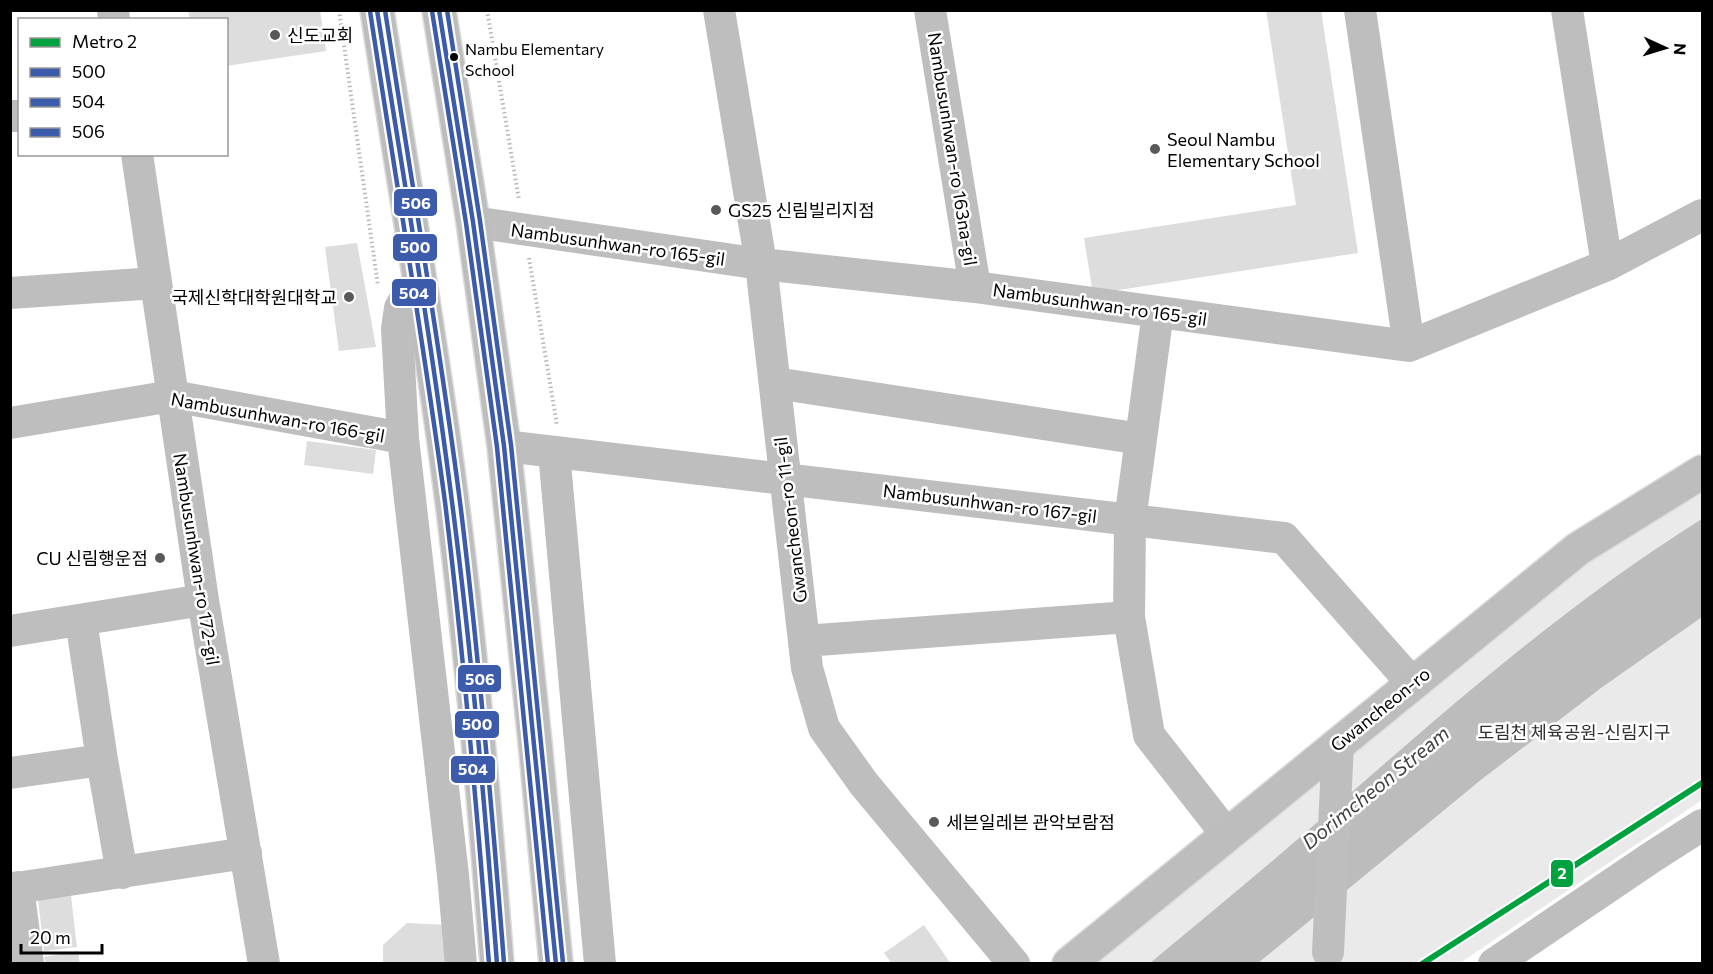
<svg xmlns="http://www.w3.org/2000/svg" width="1713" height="974" font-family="Commissioner,'Noto Sans KR',sans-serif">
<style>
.green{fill:#eaeaea}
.water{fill:#bcbcbc}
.building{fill:#ddd}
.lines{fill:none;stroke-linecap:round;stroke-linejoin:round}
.major-casing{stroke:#dbdbdb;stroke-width:36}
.path{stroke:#b8b8b8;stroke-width:4;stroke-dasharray:1.5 3;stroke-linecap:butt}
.minor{stroke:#bebebe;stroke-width:32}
.major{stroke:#bdbdbd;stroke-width:33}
.minor-bridge{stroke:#bebebe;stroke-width:32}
.bus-1-casing{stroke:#fff;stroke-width:9}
.bus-2-casing{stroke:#fff;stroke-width:9}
.bus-3-casing{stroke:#fff;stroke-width:9}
.bus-1{stroke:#3d5bab;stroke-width:4.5}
.bus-2{stroke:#3d5bab;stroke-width:4.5}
.bus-3{stroke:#3d5bab;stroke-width:4.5}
.metro-1-casing{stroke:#fff;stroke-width:10}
.metro-1{stroke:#00a23f;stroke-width:6}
.poi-dot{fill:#595959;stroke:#fff;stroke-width:2}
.bus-dot{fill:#000;stroke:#fff;stroke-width:2}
.labels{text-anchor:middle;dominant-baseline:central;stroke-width:5;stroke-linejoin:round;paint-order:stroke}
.bus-label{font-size:16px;fill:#000;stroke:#fff;text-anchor:start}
.poi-label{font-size:18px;fill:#000;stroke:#fff;text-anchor:start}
.street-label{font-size:18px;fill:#000;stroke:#fff}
.park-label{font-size:18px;fill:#303030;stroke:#fff}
.water-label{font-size:20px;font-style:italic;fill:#414141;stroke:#fff}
.line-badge{stroke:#fff;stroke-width:2}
.badge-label{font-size:16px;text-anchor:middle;font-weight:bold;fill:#fff}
</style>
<rect width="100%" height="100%" fill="#fff"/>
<path class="green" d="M1702,488V800L1460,963L1092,964L1596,549Z"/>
<path class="water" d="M1702,519V617L1601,688L1482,779L1258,963L1149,964C1204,918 1259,873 1313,826C1437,718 1562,606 1702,519Z"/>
<path class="building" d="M188,10H320L326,51L226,66V20H190Z
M1266,10H1321L1358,253L1093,294L1084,238L1296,205Z
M357,243L376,347L339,351L325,247Z
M307,441L376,450L373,474L304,465Z
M71,896L77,947L44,951L38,899Z
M407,923L452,925L455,964H383V945Z
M924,925L951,964H892L884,953Z
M78,951L80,964H46L44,957Z"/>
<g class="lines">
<defs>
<path id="major" d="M377,10C399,152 423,293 443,435C468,611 483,787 497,964
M439,10L473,222L504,446L535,742L556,964
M1069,964L1578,549L1702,472"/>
</defs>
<use href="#major" class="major-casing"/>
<path class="path" d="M339,10L378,286
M487,10L519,200
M529,258L557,425"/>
<path class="minor" d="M113,10L114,20
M719,10L761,264L807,668L824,728L864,784L1014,964
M930,10L975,287
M1360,10L1409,346
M1567,10L1607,265
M10,116H20
M137,154L203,600L264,964
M473,222L761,264L975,287L1409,346L1607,265L1702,215
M420,283L409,292L400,308L397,329L403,438L453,875L461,964
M10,293L156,283
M775,383L1141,439L1158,312
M10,423L172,396L403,438
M1141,439L1130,520L1129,617L1149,735L1227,835
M504,446L1284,538L1412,683
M554,452L600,964
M81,620L102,760L122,873
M10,631L203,600
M804,641L1129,617
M10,773L102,760
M18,887L28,964
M10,889L246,853
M1494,964L1652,857L1702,825"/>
<use href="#major" class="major"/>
<path class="minor-bridge" d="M1328,952L1338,744"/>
<defs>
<path id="bus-1" d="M377,10C403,174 431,338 452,502C472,655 485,809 497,964
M439,10L473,222L504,446L556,964"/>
<path id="bus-2" d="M370,11C395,175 423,338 445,502C464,656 477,810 489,964
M432,11L466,223L497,447L548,964"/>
<path id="bus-3" d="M385,10C410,174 439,338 460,502C479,655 492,809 504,963
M447,10L480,221L511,445L563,963"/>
</defs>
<use href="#bus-1" class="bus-1-casing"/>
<use href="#bus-2" class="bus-2-casing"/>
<use href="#bus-3" class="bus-3-casing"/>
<use href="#bus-1" class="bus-1"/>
<use href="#bus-2" class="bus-2"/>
<use href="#bus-3" class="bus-3"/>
<defs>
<path id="metro-1" d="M1422,964L1702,783"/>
</defs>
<use href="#metro-1" class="metro-1-casing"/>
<use href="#metro-1" class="metro-1"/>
</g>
<g class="poi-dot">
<circle cx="275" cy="35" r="6"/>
<circle cx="1155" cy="149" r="6"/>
<circle cx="716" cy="210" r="6"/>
<circle cx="349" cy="297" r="6"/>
<circle cx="160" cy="558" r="6"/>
<circle cx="934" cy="822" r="6"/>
</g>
<circle class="bus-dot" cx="454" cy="57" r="5"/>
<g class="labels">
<g class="bus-label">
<text x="465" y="48">Nambu Elementary<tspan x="465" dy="21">School</tspan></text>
</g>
<g class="poi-label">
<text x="287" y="35">신도교회</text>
<text x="1167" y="139">Seoul Nambu<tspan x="1167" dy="21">Elementary School</tspan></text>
<text x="728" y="210">GS25 신림빌리지점</text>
<text x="337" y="297" text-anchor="end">국제신학대학원대학교</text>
<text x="148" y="558" text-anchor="end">CU 신림행운점</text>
<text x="946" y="822">세븐일레븐 관악보람점</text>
</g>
<g class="street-label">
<text transform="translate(953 149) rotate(81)">Nambusunhwan-ro 163na-gil</text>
<text transform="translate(618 244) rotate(8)">Nambusunhwan-ro 165-gil</text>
<text transform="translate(1100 304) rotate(8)">Nambusunhwan-ro 165-gil</text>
<text transform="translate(278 417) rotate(10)">Nambusunhwan-ro 166-gil</text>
<text transform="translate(990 503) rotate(7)">Nambusunhwan-ro 167-gil</text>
<text transform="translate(790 520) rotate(-97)">Gwancheon-ro 11-gil</text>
<text transform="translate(197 559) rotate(81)">Nambusunhwan-ro 172-gil</text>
<text transform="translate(1380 709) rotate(-39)">Gwancheon-ro</text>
</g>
<g class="park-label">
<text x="1574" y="732">도림천 체육공원-신림지구</text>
</g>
<g class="water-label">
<text transform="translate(1375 787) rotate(-39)">Dorimcheon Stream</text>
</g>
</g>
<g class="line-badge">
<rect x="393" y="188" width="45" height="29" rx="6" fill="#3d5bab"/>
<rect x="392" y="233" width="46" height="29" rx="6" fill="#3d5bab"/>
<rect x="391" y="278" width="46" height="29" rx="6" fill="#3d5bab"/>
<rect x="457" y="664" width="45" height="29" rx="6" fill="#3d5bab"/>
<rect x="454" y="710" width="46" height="29" rx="6" fill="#3d5bab"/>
<rect x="450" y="755" width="46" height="29" rx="6" fill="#3d5bab"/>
<rect x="1550" y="859" width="24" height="29" rx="6" fill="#00a23f"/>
</g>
<g class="badge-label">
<text x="416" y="209">506</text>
<text x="415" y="253">500</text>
<text x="414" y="299">504</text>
<text x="480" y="685">506</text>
<text x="477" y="730">500</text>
<text x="473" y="775">504</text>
<text x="1562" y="879">2</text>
</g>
<rect width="1713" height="974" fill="none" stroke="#000000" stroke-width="24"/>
<rect x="18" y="18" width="210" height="138" fill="#ffffff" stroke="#999999" stroke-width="1.5"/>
<rect x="30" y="38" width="30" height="9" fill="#00a23f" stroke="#999999" stroke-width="1.5"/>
<text x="72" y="48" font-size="18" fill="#000000">Metro 2</text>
<rect x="30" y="68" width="30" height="9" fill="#3d5bab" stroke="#999999" stroke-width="1.5"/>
<text x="72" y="78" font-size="18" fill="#000000">500</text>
<rect x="30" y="98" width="30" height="9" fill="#3d5bab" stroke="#999999" stroke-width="1.5"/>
<text x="72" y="108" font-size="18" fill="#000000">504</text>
<rect x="30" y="128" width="30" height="9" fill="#3d5bab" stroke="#999999" stroke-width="1.5"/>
<text x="72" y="138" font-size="18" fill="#000000">506</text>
<g transform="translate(1665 48) rotate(94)" stroke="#ffffff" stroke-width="4.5" paint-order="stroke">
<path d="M0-4.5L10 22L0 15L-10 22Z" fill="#000000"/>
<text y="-9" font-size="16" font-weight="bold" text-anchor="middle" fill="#000000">N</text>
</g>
<path d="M21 944v9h81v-9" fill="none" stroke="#000000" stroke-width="3"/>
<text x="30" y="944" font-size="18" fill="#000000" stroke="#ffffff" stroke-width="4.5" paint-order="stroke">20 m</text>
</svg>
